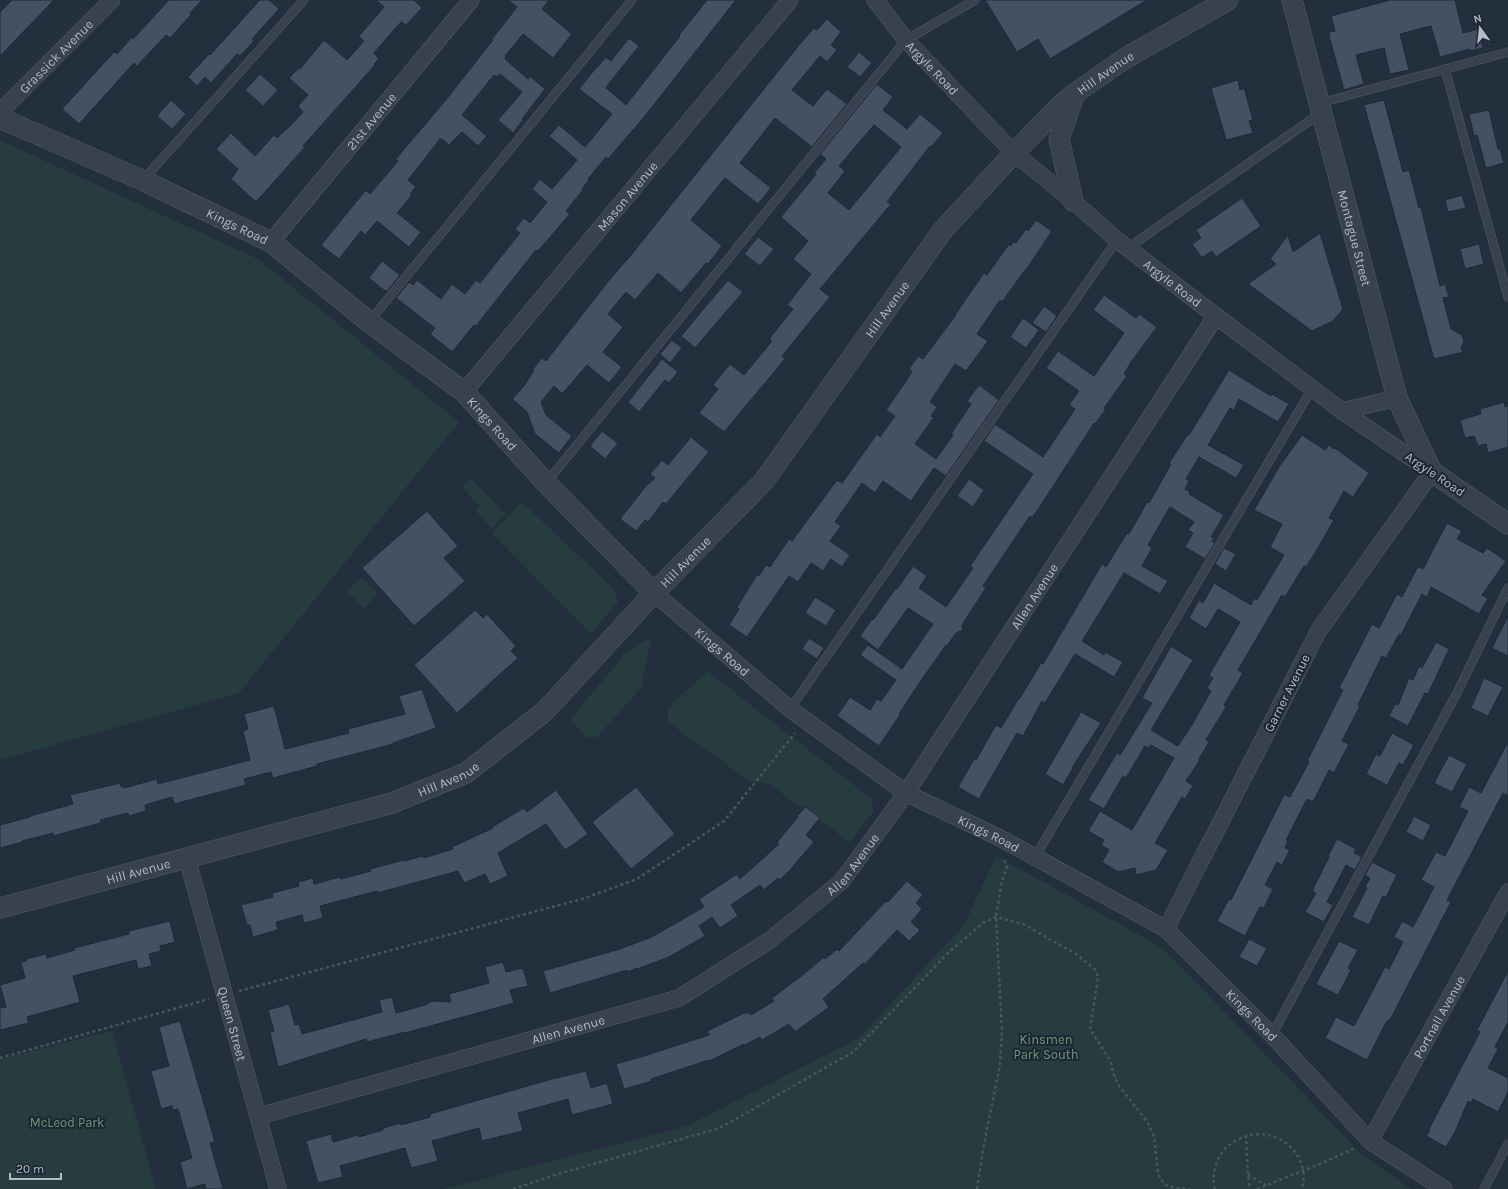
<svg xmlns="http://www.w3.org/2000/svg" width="1508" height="1189" font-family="Karla,sans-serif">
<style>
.green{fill:#263c3f}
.building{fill:#455162;stroke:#1f2835;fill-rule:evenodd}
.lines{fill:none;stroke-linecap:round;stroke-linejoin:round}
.service-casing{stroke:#565f6c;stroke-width:9}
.minor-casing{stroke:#565f6c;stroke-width:17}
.tertiary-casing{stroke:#565f6c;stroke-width:21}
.path{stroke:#44595c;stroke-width:2.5;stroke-dasharray:3 3;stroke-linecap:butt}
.service{stroke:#38414e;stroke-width:8}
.minor{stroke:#38414e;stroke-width:16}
.tertiary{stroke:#38414e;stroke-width:20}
.labels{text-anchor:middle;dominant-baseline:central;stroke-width:4;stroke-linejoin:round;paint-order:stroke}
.street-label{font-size:13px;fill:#b4bcc9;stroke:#1d2633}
.park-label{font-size:13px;fill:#6b9a76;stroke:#1d2633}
</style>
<rect width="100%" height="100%" fill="#242f3e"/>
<path class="green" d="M0,140L258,259L459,422L239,693L0,760Z
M471,479L506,515L492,528L475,510L480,506L462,487Z
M522,502L613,588L618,602L591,634L492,533Z
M361,577L378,593L364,608L347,592Z
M651,640L641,688L597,737H586L570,720L626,652L644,641Z
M707,671L872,799L873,812L850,842L769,784L749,781L668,722V708Z
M996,856L1163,948L1361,1154L1411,1189H444L687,1126L859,1038L964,925Z
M112,1031L156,1189H0V1059Z"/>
<path class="building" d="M12,0H54L0,56V12Z
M169,0H202L190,13L191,15L170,38L166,35L137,66L134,63L79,124L62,109L114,52L117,54L132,37L133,39Z
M260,0H269L279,9L252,39L254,41L240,56L237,54L211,83L205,77L197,86L188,77L209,54L210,55Z
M376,0H414L422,8L406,25L401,22L374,53L379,59L374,64L375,65L303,146L305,147L256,202L231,179L238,169L216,149L231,133L255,156L274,135L277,138L291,125L303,112L298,106L308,95L289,78L299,68L300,69L324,40L347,60L364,41L359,36L384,7Z
M508,0H549L542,9L572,34L553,58L523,34L505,56L506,57L505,59L528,79L530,76L545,89L522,119L523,120L513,133L498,120L522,92L500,74L498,77L494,75L462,115L487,136L478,146L462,132L449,145L442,139H440L408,180L416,187L410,194L412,195L397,213L421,232L409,247L377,221L365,235L361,231L339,259L321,245L366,190L370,194L398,161L396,159L405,148L445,101L493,40L492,39L517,7Z
M707,0H736L645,116L608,159L606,157L588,179L589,180L582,189L583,190L566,211L570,214L538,251L536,250L476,326L474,325L452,352L430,334L435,328L396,298L409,282L413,285L417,280L441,299L452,284L465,294L476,280L480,283L520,233L515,229L524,218L530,223L547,202L532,189L540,179L552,189L577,160L549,136L559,125L585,147L612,114L579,89L591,74L606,57L611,61L629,38L639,46L607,86H608L606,88L626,105L680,36L679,35Z
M985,0H1147L1050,59L1038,39L1017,52Z
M1390,0H1455L1463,33L1479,29L1483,48L1470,51V49L1440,57L1431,26L1400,34L1409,70L1390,74L1384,48L1356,55L1364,84L1344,90L1329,36V32L1335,31L1331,16Z
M827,19L841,32L831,45L837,50L827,62L820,56L792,90L813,106L827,89L847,104L812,147L775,118L740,163L771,188L758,204L725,178L691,220L722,246L708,264L706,263L681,293L658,273L635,300L626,292L608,314L623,327L603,352L622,367L609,383L587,365L562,394L554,386L541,402L546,415L572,436L559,453L535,434L527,412L512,399L524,386L534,370L533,369L542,358L546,361L610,279L631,255L799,45L814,28L817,30Z
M859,52L872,63L860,77L847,67Z
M260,74L278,90L263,106L245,90Z
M1238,80L1240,90L1244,88L1253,120L1249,121L1253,133L1226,140L1211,88Z
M877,84L893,97L883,110L907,129L920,114L943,133L931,147L930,146L887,202L891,204L820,289L830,297L782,356L785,359L724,432L699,413L718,389L713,385L730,364L744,375L772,341L769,339L793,309L787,305L811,274L793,259L808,241L781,217L816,174L814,173L826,159L820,154ZM874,125L901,147L849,210L828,193L845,171L839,166Z
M171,100L186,114L172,129L157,116Z
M1384,100L1403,172L1409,170L1419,208L1421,207L1440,286L1445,284L1449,297L1443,298L1451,329L1462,335L1464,342L1461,347L1463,352L1434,359L1364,105Z
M1489,110L1498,149H1500L1504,163L1486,168L1477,135L1474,136L1469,114Z
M1462,195L1466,208L1448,212L1445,200Z
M1242,198L1261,226L1216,257L1212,251L1202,258L1192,244L1201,238L1196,230Z
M1036,220L1052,231L1026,270H1025L1002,302L1000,300L977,334L988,341L966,371L955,364L930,402L937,407L931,416L934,417L915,444L936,459L953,435L951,434L971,404L967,401L979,385L999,400L946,476L934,468L911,501L883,481L875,493L862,483L835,522L841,526L830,541L850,555L842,567L831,559L823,571L811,563L798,582L789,576L747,637L729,625L739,609L737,607L757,575L759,576L766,565L770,567L789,539L792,541L837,480L842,483L877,434L880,437L895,416L886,410L908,378L912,371L909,369L918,356L923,359L956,315H955L984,273L987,275L1009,244L1011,246L1013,242L1016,243L1026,229L1028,231Z
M1320,233L1343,309L1333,321L1312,331L1248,284L1276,264L1270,259L1288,235L1293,252Z
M758,237L774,249L760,266L744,254Z
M1479,244L1484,264L1465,269L1460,249Z
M382,261L400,275L387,291H385L369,278Z
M728,280L743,292L695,348L681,336Z
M1104,295L1136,318L1139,314L1157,327L1131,362L1124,374L1127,376L1104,408L1106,409L1095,424L1094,423L1041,505L1032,518L1030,516L983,586L986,588L965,620L962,625L963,630L956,633L947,646L946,645L920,682L899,714L900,715L879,746L837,716L850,697L870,710L877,699L881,701L896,680L860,655L868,645L902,669L933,624L908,608L878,650L860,636L872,619L873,620L896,588L897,589L913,566L927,576L919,588L946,607L973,568L970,566L1033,474L984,441L995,424L1043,457L1075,409L1069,405L1079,391L1046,368L1058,351L1094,376L1124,333L1093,310Z
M1044,306L1057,316L1046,332L1032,323Z
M1023,318L1039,330L1026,348L1010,337Z
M672,340L682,348L670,363L660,354Z
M662,359L678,372L669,383L665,380L639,412L628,402Z
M1229,370L1271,396L1272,394L1289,404L1278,422L1239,399L1234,410L1230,408L1208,445L1244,465L1236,478L1199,457L1186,479L1189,481L1185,489L1190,492L1189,494L1224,515L1211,537L1214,538L1212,541L1215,543L1205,559L1185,547L1193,533L1188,530L1194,522L1170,507L1148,545L1152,548L1142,566L1168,581L1160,594L1124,573L1082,641L1104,655L1105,652L1123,662L1114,677L1075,654L1045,703L1042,701L1023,736L1017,733L979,799L958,787L974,759L976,760L996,725L1001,728L1019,698H1020L1041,663L1043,664L1102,564L1106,567L1127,533L1129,534L1147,502L1149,503L1171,464L1169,463L1188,434L1189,435Z
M1504,402L1505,407L1508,406V447L1488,453L1486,444L1478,446L1474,436L1465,438L1460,420L1481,414L1480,409Z
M602,431L618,443L605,459L590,446Z
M1302,435L1325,450L1329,445L1334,449L1335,448L1369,473L1353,497L1344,491L1329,518L1334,520L1315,553L1306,567L1304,566L1285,597L1282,595L1238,670L1243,673L1224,705L1226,707L1206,740L1209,742L1199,759L1200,760L1186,781L1193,786L1185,799L1182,797L1155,843L1168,850L1156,870L1136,875L1135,868L1118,872L1102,862L1109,850L1101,845L1104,840L1088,831L1100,811L1132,830L1174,758L1151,745L1149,748L1145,746L1126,778L1123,776L1104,809L1088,800L1117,753L1120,755L1152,703L1142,698L1171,646L1193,660L1151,730L1178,746L1193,723L1211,691L1207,688L1213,678L1209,675L1240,622L1218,609L1206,629L1189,618L1199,600L1203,603L1214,583L1251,605L1254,598L1257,600L1284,555L1270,547L1282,524L1254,510L1279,467Z
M691,437L709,452L666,504L663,502L648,522L645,520L636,531L620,519L646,486L655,478L650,474L662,460L668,465Z
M969,479L984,490L973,507L957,496Z
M427,511L458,546L444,558L465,581L414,626L362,568Z
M1447,523L1462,531L1457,539L1483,553L1487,548L1506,561L1482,595L1488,598L1479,614L1431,587L1427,597L1422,594L1401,635L1399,634L1386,658L1382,656L1358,705L1360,706L1342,741L1349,744L1334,773L1329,770L1313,802L1307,799L1286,840L1288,841L1285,848L1290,850L1282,865L1277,862L1265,885L1273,889L1264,908L1260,907L1245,936L1217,921L1229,899L1231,900L1284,795L1290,797L1309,762L1307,761L1343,690L1339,688L1372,624L1379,628L1397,594L1402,597L1418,566L1423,569Z
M1224,548L1236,554L1226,571L1215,564Z
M815,597L836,610L826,626L805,613Z
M475,610L483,618L487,614L516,646L511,651L518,658L457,713L414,665Z
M1508,616V656L1492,648Z
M809,638L824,648L817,659L802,649Z
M1436,642L1449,649L1428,694L1425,693L1408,726L1389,716L1395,704L1398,705L1409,678L1413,680L1419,666L1422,668Z
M1484,678L1503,687L1488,716L1471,708Z
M422,689L436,728L393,743V744L317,764V766L273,778L271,772L244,779L246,785L174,804L172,797L145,805L146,811L129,816L128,813L100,820L101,823L74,830L54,836L53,833L22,841L23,842L0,848V825L30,817V816L73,804L70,795L120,783L121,787L123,786L124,788L157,779L158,784L250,760L243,731L248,729L244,714L274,706L285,749L349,733L348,729L405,714L399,696Z
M1081,712L1101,723L1072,768H1073L1063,785L1045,774Z
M1392,733L1414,745L1403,765L1399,763L1387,785L1366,774L1376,754L1380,756Z
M1508,742V796L1503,793L1447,900L1451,902L1390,1020H1388L1384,1026L1367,1060L1325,1038L1336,1017L1354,1026L1385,967L1389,969L1403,942L1394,937L1402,921L1413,927L1434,887L1421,880L1436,852L1445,856L1468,811L1459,807L1469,787L1481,793Z
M1449,755L1467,764L1452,792L1434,783Z
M636,787L675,834L631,869L592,822Z
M556,790L588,834L565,850L546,824L498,853L508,876L490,884L485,874L464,883L458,871L377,893V891L320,906L323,918L304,923L302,915L276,922L278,930L253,937L250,925H247L241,905L273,897L272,893L299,886L298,882L313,878L314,884L340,877L341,879L371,871L370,869L404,860V861L423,856L424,858L453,849L452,847L493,828L492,827L524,808L527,812Z
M806,807L820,818L806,835L814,842L790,870L780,880L778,878L764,890L760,885L731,905L738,916L720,928L712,917L699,926L705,936L669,957L637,969V968L628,972L627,970L550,993L543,971L620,949L649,938L657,934L704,907L699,899L737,874L740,879L779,844L777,842L798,817L797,816Z
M1414,816L1431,825L1423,841L1406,832Z
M1337,839L1356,849L1354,853L1362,857L1355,870L1346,865L1327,902L1333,905L1324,922L1305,912L1316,893L1312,891L1329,857L1328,856Z
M1372,862L1397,875L1386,897L1383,896L1369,925L1352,917L1367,888L1365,887L1370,878L1365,875Z
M907,881L923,895L916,903L922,909L911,922L920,930L909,941L897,930L865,964L863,963L823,999L829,1007L795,1032L789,1024L762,1040L760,1037L745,1045L744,1044L709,1061V1060L651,1079L652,1081L624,1089L616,1064L644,1056L709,1035L707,1031L744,1013H750L751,1015L774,1001L772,998L804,974L824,957L825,959L837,949L839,951L886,901L888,902Z
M170,921L175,942L160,946L161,951L149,954L152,966L138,969L136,960L73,976L80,1002L27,1017L29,1023L0,1030V1008L6,1007L0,985L25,978L21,962L26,961V959L46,954L47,958L75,950L74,948L129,934V931Z
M1249,939L1267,948L1257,966L1239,957Z
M1339,941L1358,950L1348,968L1351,970L1338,995L1316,984Z
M503,962L506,972L523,968L528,986L510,990L514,1003L405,1033V1032L367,1042L366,1039L278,1067L270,1032L274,1031L268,1010L289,1004L295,1025L299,1024L302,1034L382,1012L379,1000L392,997L396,1013L425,1005L432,1001L451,1002L449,994L489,983L485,967Z
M1508,971V1022L1495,1047L1498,1049L1488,1068L1508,1078V1092L1498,1112L1473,1099L1471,1103L1468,1101L1455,1132L1446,1147L1426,1136L1430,1130L1429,1129L1480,1032L1477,1030Z
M180,1021L215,1142L210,1143L223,1189H206L205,1184L187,1189L180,1162L192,1158L178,1109L173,1110L172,1106L161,1109L151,1071L169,1066L159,1027Z
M586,1071L591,1088L607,1083L613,1104L572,1115L568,1099L518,1113L523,1131L482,1141L479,1128L432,1141L438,1161L411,1168L405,1148L340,1166L343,1177L318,1183L306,1141L331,1134L333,1142L358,1135L359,1137L383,1130V1128L401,1123V1125L430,1117V1114L552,1079Z"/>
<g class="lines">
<defs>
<path id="service" d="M1445,69L1508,297
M1320,103L1508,52
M143,180L304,0
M1128,248L1322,112
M369,322L632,0
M546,483L906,40L975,0
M790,709L1117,240
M1035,857L1313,387
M1272,1035L1457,693L1508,588
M1484,1189L1508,1144"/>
<g id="minor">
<path id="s1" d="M875,0L906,40L1014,153L1073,201L1117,240L1216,316L1342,411L1432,472L1319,630L1166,929"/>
<path id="s2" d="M0,112L112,0"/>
<path id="s3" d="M271,242L471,0"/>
<path id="s4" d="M464,392L790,0"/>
<path d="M1342,411L1397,398"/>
<path id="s5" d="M654,593L790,709L906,793L1000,838L1166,929L1272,1035L1370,1141L1444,1189"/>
<path id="s6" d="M187,858L278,1189"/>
<path id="s7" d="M259,1116L679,998L770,940L842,881L906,793L1216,316"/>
<path id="s8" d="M1370,1141L1508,892"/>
</g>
<g id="tertiary">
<path id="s9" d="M1292,0L1397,398L1432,472L1508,524"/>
<path id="s10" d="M0,118L142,180L271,242L369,322L464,392L546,483L654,593"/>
<path d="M1073,201L1059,139L1074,95"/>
<path id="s11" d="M0,908L392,803L466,773L545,711L654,593L764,481L943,230L1014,153L1059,107L1074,94L1124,59L1228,0"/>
</g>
</defs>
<use href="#service" class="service-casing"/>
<use href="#minor" class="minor-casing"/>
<use href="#tertiary" class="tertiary-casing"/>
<path class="path" d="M239,991L582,899L637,879L724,821L795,733
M0,1058L209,999
M1246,1135L1248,1175L1250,1189
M1248,1175L1267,1186
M513,1189L558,1174L720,1128L853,1052L950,951L983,923L996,917L1023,924L1076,954L1096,970L1098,978L1090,1029L1111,1062L1113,1072L1117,1083L1148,1123L1154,1136L1158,1172L1160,1178L1165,1185L1175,1188L1190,1189
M977,1189L983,1149L1000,1065L1002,1031L996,917L1002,880L1007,868L1004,858
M1215,1189C1212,1181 1214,1170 1217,1162C1220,1152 1228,1145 1237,1140C1271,1121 1312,1151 1302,1189
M1257,1189L1325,1162L1355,1148"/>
<use href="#service" class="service"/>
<use href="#minor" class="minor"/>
<use href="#tertiary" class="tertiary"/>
</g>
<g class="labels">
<g class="street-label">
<text stroke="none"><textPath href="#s2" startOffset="79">Grassick Avenue</textPath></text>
<text stroke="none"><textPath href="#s1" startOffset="89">Argyle Road</textPath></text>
<text stroke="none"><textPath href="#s11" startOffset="1439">Hill Avenue</textPath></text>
<text stroke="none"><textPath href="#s3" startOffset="157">21st Avenue</textPath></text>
<text stroke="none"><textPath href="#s4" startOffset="255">Mason Avenue</textPath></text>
<text stroke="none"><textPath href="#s10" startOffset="261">Kings Road</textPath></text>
<text stroke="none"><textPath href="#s9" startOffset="246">Montague Street</textPath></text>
<text stroke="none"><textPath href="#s1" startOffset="412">Argyle Road</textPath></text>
<text stroke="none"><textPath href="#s11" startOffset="1115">Hill Avenue</textPath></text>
<text stroke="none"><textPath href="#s10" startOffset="585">Kings Road</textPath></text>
<text transform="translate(1435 474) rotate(34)">Argyle Road</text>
<text stroke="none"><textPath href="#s11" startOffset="791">Hill Avenue</textPath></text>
<text stroke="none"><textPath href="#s7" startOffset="981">Allen Avenue</textPath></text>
<text stroke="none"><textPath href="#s5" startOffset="90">Kings Road</textPath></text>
<text transform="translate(1287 693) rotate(-63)">Garner Avenue</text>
<text stroke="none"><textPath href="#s11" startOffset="467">Hill Avenue</textPath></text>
<text stroke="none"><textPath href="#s5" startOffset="414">Kings Road</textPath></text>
<text stroke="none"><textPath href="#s7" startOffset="657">Allen Avenue</textPath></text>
<text stroke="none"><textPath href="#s11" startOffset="143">Hill Avenue</textPath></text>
<text stroke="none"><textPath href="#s5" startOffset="737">Kings Road</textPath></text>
<text stroke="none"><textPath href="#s8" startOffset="142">Portnall Avenue</textPath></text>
<text stroke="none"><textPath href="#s6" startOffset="172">Queen Street</textPath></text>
<text stroke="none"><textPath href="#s7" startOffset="321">Allen Avenue</textPath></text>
</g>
<g class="park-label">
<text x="1046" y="1039">Kinsmen<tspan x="1046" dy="15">Park South</tspan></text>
<text x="67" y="1122">McLeod Park</text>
</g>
</g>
<g transform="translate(1480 28) rotate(345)" stroke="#1d2633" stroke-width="3" paint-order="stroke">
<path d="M0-3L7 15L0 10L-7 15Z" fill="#b4bcc9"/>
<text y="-6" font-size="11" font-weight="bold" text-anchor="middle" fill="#b4bcc9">N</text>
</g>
<path d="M10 1173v6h51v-6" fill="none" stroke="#b4bcc9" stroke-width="2"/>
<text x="16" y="1173" font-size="12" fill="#b4bcc9" stroke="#1d2633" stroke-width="3" paint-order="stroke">20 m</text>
</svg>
